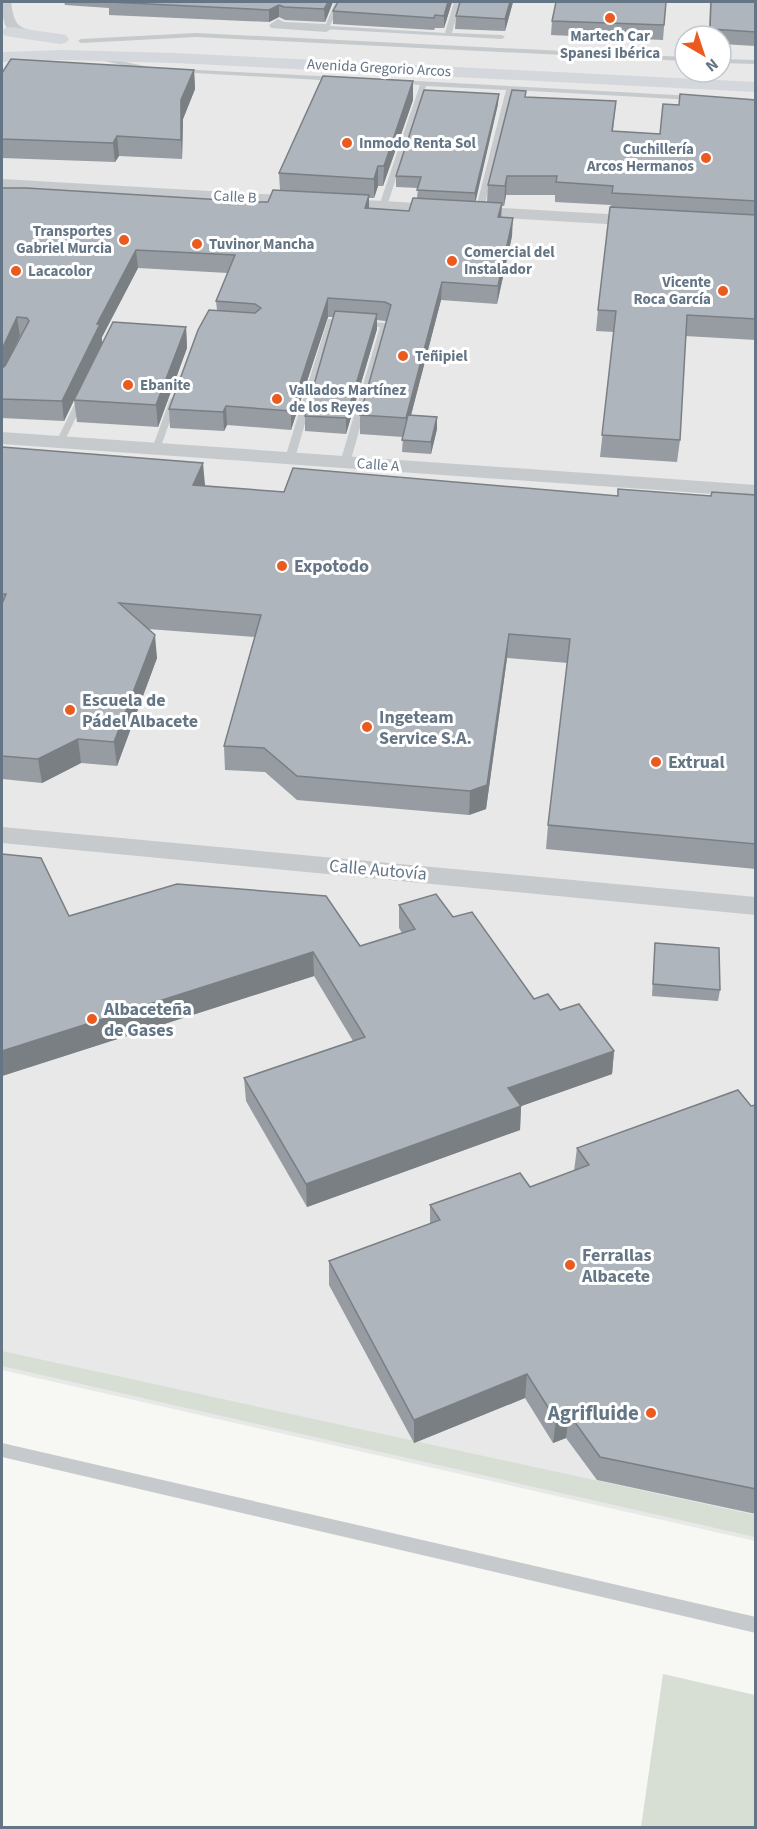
<svg xmlns="http://www.w3.org/2000/svg" width="757" height="1829" font-family="'Source Sans 3',sans-serif">
<style>
.built{fill:#e7e8e7;fill-rule:evenodd}
.green{fill:#d7dfd4}
.lines{fill:none;stroke-linecap:round;stroke-linejoin:round}
.service{fill:#c6cacd;fill-rule:evenodd}
.minor{fill:#c6cacd;fill-rule:evenodd}
.primary{fill:#d4d8dd;fill-rule:evenodd}
.wall{fill:#969ca2;fill-rule:evenodd}
.shaded-wall{fill:#7a7f84}
.building{fill:#aeb5bc;stroke:#7a7f84;stroke-width:1.5}
.poi-dot{fill:#eb5a1f;stroke:#fff;stroke-width:2}
.labels{text-anchor:middle;dominant-baseline:central;stroke-width:6;stroke-linejoin:round;paint-order:stroke}
.far-poi-label{font-size:15px;font-weight:bold;fill:#647586;stroke:#fff;text-anchor:start}
.far-street-label{font-size:15px;fill:#647586;stroke:#fff}
.poi-label{font-size:18px;font-weight:bold;fill:#647586;stroke:#fff;text-anchor:start}
.street-label{font-size:18px;fill:#647586;stroke:#fff}
.near-poi-label{font-size:21px;font-weight:bold;fill:#647586;stroke:#fff;text-anchor:end}
</style>
<rect width="100%" height="100%" fill="#f7f7f3"/>
<path class="built" d="M2,2H755V1541L2,1370ZM685,36H721V72H685Z"/>
<path class="green" d="M2,1351L755,1515V1537L2,1366Z
M663,1674L755,1695V1827H641Z"/>
<g class="lines">
<path class="service" d="M335,2H341L330,26L445,33L454,2H460L452,33L502,35L505,37L502,39L324,29Z
M196,33L685,57V61L196,37L81,43L78,41L81,39Z
M93,55L149,67L152,69L149,71L91,58V56Z
M721,59L756,60V64L721,63Z
M178,69L338,77L341,79L338,81L176,72L175,71Z
M397,80L694,96L697,98L694,100L513,90L483,212L479,214L475,212L506,90L426,86L387,206L383,208L379,206L420,85L395,83V81Z
M328,319L385,323L389,325L350,463L345,466L340,463L380,327L334,324L295,458L290,461L285,458Z
M82,394L86,397L64,442L63,444H57L56,442L78,397Z
M174,396L178,399L160,449L156,452L153,451L152,449L170,399Z
M2,1443L756,1617V1633L2,1457Z"/>
<path class="minor" d="M2,2H11C15,31 20,27 47,34L49,37L47,40L42,41C12,34 2,36 2,2Z
M278,19L284,22L326,24L333,28L326,32L271,28L269,25Z
M2,179L641,216L649,221L641,226L2,189Z
M2,432L756,485V497L2,444Z
M2,827L756,897V915L2,843Z"/>
<path class="primary" d="M11,27L60,34L66,35L69,39L66,43L60,44L5,36L2,32L5,28Z
M61,50L175,53L756,82V92L175,63L61,60L2,62V52Z"/>
</g>
<path class="wall" d="M64,2H333L325,22L285,20L279,17L269,22L109,15V8L65,5Z
M338,2H452L444,28H435L434,30L333,24V11Z
M513,2L505,31L455,29L456,16Z
M666,2L663,40L551,35L552,21Z
M679,2H756V46L721,44V36H709L710,3Z
M194,70L195,89L183,119L182,159L119,156L115,162L2,158V73Z
M413,81V100L383,186H378L374,198H369V208L409,211L417,198L418,188L396,187V176L498,104L475,201L487,202L488,185L526,97L616,101L613,131L660,134L679,105L756,100V340L685,336L680,440L677,462L600,457L614,332L596,331L598,310L611,205L555,202V195H506L504,206H501V217L512,236L497,304L441,300L411,415L437,417V429L431,454L402,452L403,437L360,434V415L387,322L385,321L377,320V329L346,434L305,431V416L334,317H328L291,430L227,425L224,431L170,428L169,409L217,310L216,301L228,273L138,268L102,337V343L81,385L186,327L187,348L158,427L77,422L74,400L64,421L2,418V188L256,202H268L280,190L279,173ZM20,336H21L5,366Z
M2,447L205,485L204,486L284,492L618,496V489L711,496L756,495V869L546,849L548,825L568,663L507,658L486,809L469,815L297,800L265,772L225,770L224,746L255,637L148,629L157,658L117,766L81,763L42,783L2,779Z
M2,854L69,916L360,946L402,933L399,928V905L453,917L534,999L560,1010L614,1051L612,1074L521,1106L520,1130L307,1207L246,1101L244,1078L353,1041L314,976L2,1076Z
M655,943L720,990L718,1001L652,996Z
M756,1105V1514L597,1480L566,1438L553,1443L525,1398L414,1443L329,1285V1261L430,1224V1205L530,1187L574,1171L577,1148Z"/>
<path class="shaded-wall" d="M328,2H333L325,22L324,9Z
M448,2H452L444,28V16Z
M510,2H513L505,31V19Z
M279,5V17L269,22V10Z
M194,70L195,89L183,119L182,159L181,140V100Z
M413,81V100L383,186L384,166Z
M499,94L498,104L475,204V193Z
M117,136L119,156L115,162L113,143Z
M378,166V186L374,198V179Z
M507,176L506,195L504,206L505,186Z
M369,195V213L365,208Z
M502,203L501,220L498,217Z
M513,218L512,236L497,304L498,286Z
M136,250L138,268L102,337V343L64,421L62,401L97,324Z
M442,282L441,300L405,438L406,418Z
M328,298V317L291,430V411Z
M377,314V329L346,434V418Z
M17,317L20,336L2,373V349Z
M186,327L187,348L158,427L156,405Z
M226,406L227,425L224,431L223,412Z
M437,417V429L431,454V442Z
M203,463L205,485L195,508L193,485Z
M509,634L507,658L486,809L469,815L470,791Z
M155,635L157,658L117,766L114,742Z
M78,739L81,763L42,783L38,759Z
M313,952L314,976L2,1076V1051Z
M614,1051L612,1074L507,1111L508,1088Z
M521,1106L520,1130L307,1207L306,1184Z
M527,1374L525,1398L414,1443V1420Z
M569,1414L566,1438L553,1443L556,1420Z"/>
<path class="building" d="M108,2H328L324,9L284,7L279,5L269,10Z
M338,2H448L444,16L435,15L434,18L333,11Z
M460,2H510L505,19L456,16Z
M556,2H666L664,25L552,21Z
M711,2H756V32L710,29Z
M11,59L194,70L181,100V140L117,136L113,143L2,139V73Z
M323,76L413,81L384,166H378L374,179L279,173Z
M424,90L499,94L475,193L417,190L421,177L396,176Z
M512,90L526,91L525,97L616,101L612,131L660,134L663,104L679,105L680,94L756,100V201L612,193L613,186L556,182L557,176H507L505,186L488,185Z
M2,188H26L256,202H268L273,190L369,195L365,208L409,211L413,198L502,203L498,217L513,218L498,286L442,282L406,418L360,415L391,305L385,302L328,298L291,411L226,406L223,412L169,409L198,330L209,310L255,313L261,308L255,304L216,301L235,255L136,250L97,324H100L62,401L2,399V368L5,366L29,321L27,318L17,317L2,349Z
M610,207L756,215V319L687,315L680,440L602,435L616,311L598,310Z
M335,311L377,314L346,418L305,416Z
M113,322L186,327L156,405L74,400Z
M408,415L437,417L431,442L402,440Z
M2,447L203,463L193,485L284,492L293,468L618,496V489L711,496L712,492L756,495V844L548,825L570,639L509,634L487,785L470,791L297,776L264,748L224,746L261,615L119,603L155,635L114,742L78,739L38,759L2,756V604L6,594H2Z
M2,854L41,858L69,916L177,884L326,896L360,946L415,929L399,905L436,894L453,917L472,912L534,999L548,994L560,1010L579,1004L614,1051L508,1088L521,1106L306,1184L244,1078L365,1037L313,952L2,1051Z
M655,943L719,948L720,990L653,984Z
M738,1090L751,1106L756,1105V1489L600,1457L569,1414L556,1420L527,1374L414,1420L329,1261L440,1220L430,1205L520,1173L530,1187L589,1165L577,1148Z"/>
<g class="poi-dot">
<circle cx="610" cy="18" r="6"/>
<circle cx="347" cy="143" r="6"/>
<circle cx="706" cy="158" r="6"/>
<circle cx="124" cy="240" r="6"/>
<circle cx="197" cy="244" r="6"/>
<circle cx="452" cy="261" r="6"/>
<circle cx="16" cy="271" r="6"/>
<circle cx="723" cy="291" r="6"/>
<circle cx="403" cy="356" r="6"/>
<circle cx="128" cy="385" r="6"/>
<circle cx="277" cy="399" r="6"/>
<circle cx="282" cy="566" r="6"/>
<circle cx="70" cy="710" r="6"/>
<circle cx="367" cy="727" r="6"/>
<circle cx="656" cy="762" r="6"/>
<circle cx="92" cy="1019" r="6"/>
<circle cx="570" cy="1265" r="6"/>
<circle cx="651" cy="1413" r="6"/>
</g>
<g class="labels">
<g class="far-poi-label">
<text x="610" y="36" text-anchor="middle">Martech Car<tspan x="610" dy="17">Spanesi Ibérica</tspan></text>
<text x="359" y="143">Inmodo Renta Sol</text>
<text x="694" y="149" text-anchor="end">Cuchillería<tspan x="694" dy="17">Arcos Hermanos</tspan></text>
<text x="112" y="231" text-anchor="end">Transportes<tspan x="112" dy="17">Gabriel Murcia</tspan></text>
<text x="209" y="244">Tuvinor Mancha</text>
<text x="464" y="252">Comercial del<tspan x="464" dy="17">Instalador</tspan></text>
<text x="28" y="271">Lacacolor</text>
<text x="711" y="282" text-anchor="end">Vicente<tspan x="711" dy="17">Roca García</tspan></text>
<text x="415" y="356">Teñipiel</text>
<text x="140" y="385">Ebanite</text>
<text x="289" y="390">Vallados Martínez<tspan x="289" dy="17">de los Reyes</tspan></text>
</g>
<g class="far-street-label">
<text transform="translate(379 68) rotate(3)">Avenida Gregorio Arcos</text>
<text transform="translate(235 197) rotate(3)">Calle B</text>
<text transform="translate(378 465) rotate(4)">Calle A</text>
</g>
<g class="poi-label">
<text x="294" y="566">Expotodo</text>
<text x="82" y="700">Escuela de<tspan x="82" dy="21">Pádel Albacete</tspan></text>
<text x="379" y="717">Ingeteam<tspan x="379" dy="21">Service S.A.</tspan></text>
<text x="668" y="762">Extrual</text>
<text x="104" y="1009">Albaceteña<tspan x="104" dy="21">de Gases</tspan></text>
<text x="582" y="1255">Ferrallas<tspan x="582" dy="21">Albacete</tspan></text>
</g>
<g class="street-label">
<text transform="translate(378 870) rotate(5)">Calle Autovía</text>
</g>
<g class="near-poi-label">
<text x="639" y="1413">Agrifluide</text>
</g>
</g>
<rect width="757" height="1829" fill="none" stroke="#647586" stroke-width="6"/>
<g transform="translate(703 54) rotate(141)"><circle r="28" fill="#ffffff" stroke="#c1c8cf" stroke-width="1.5"/>
<path d="M0-4.5L10 22L0 15L-10 22Z" fill="#eb5a1f"/>
<text y="-9" font-size="16" font-weight="bold" text-anchor="middle" fill="#647586">N</text>
</g>
</svg>
